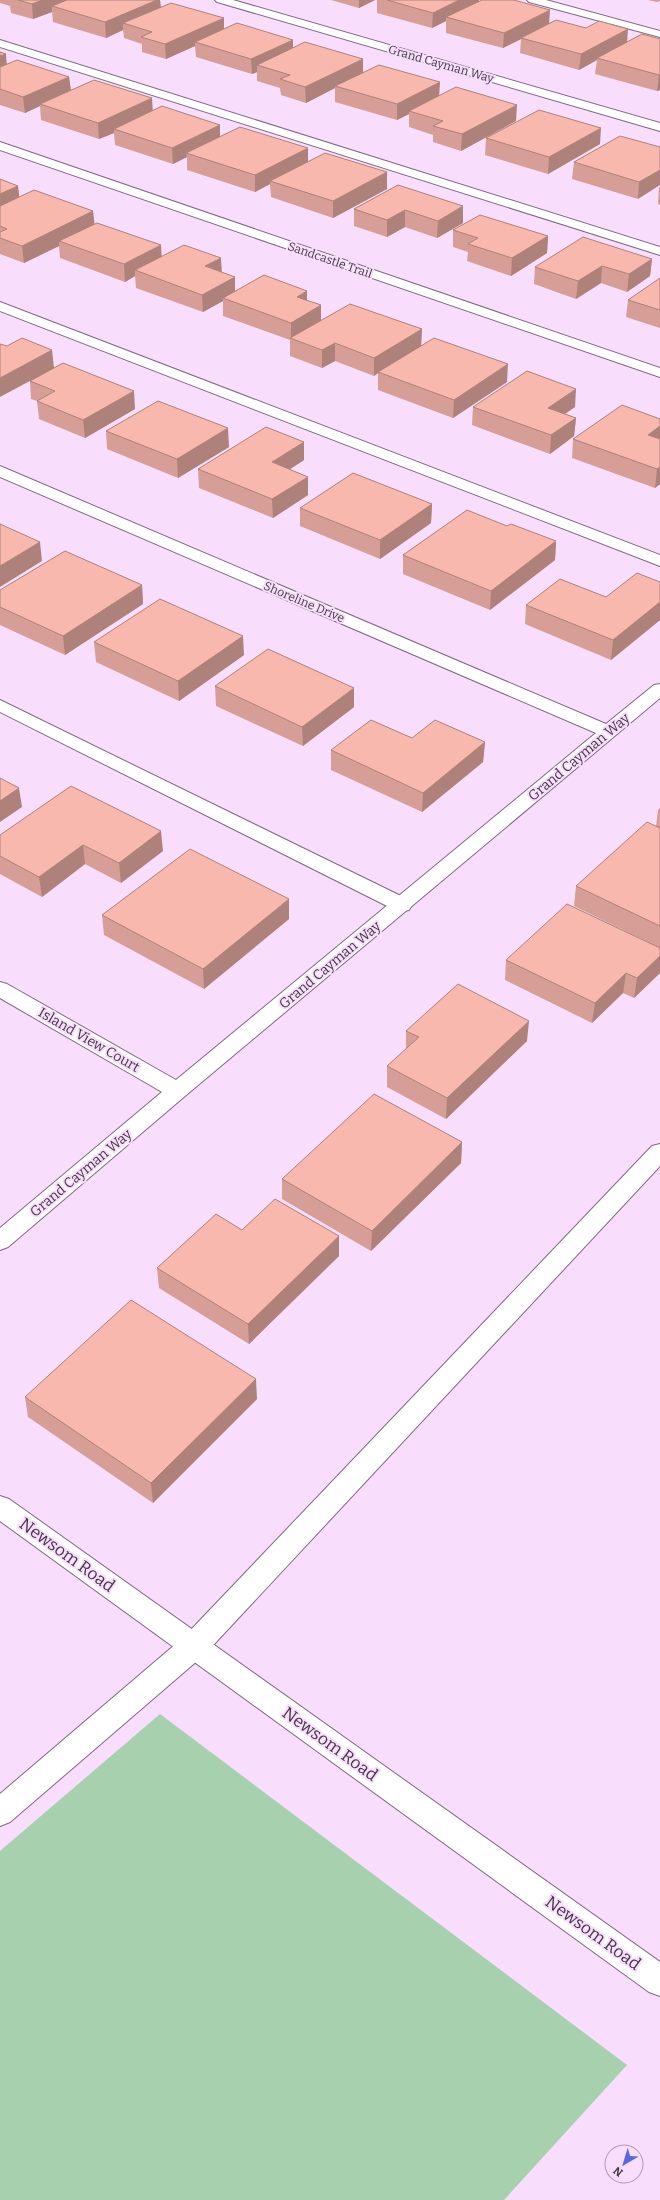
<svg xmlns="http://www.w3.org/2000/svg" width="660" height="2200" font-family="Bitter,serif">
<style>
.green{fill:#a7d0ae}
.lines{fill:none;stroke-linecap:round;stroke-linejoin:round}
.lane-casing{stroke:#806984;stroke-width:2}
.street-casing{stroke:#806984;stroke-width:2}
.secondary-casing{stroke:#806984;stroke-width:2}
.lane{fill:#fff;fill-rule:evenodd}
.street{fill:#fff;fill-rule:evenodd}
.secondary{fill:#fff;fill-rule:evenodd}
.wall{fill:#d69e96}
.shaded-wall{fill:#ae817a}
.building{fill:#f9b8ae;stroke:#ae817a}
.labels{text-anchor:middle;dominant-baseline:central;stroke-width:4;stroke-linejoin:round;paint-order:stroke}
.far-street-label{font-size:12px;fill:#423844;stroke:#f8defc}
.street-label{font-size:14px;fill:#423844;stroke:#f8defc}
.near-street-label{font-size:17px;fill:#423844;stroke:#f8defc}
</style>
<rect width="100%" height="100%" fill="#f8defc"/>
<path class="green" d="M160,1714L627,2065L504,2200H0V1851Z"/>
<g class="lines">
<defs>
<path id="lane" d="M527,0H546L660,31V37L529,2Z
M0,40L660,247V255L0,47Z
M0,302L660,555V566L0,311Z
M0,700L409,900L412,905L409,910L402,911L395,910L0,712Z
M660,1144V1166L204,1655L10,1822L0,1826V1794L184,1637L652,1146Z"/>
<path id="street" d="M215,0H233L660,123V131L217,2Z
M0,142L660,368V377L0,150Z
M0,466L606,724L654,685L660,684V698L185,1096L8,1247L0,1250V1228L162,1092L0,998V982L7,984L176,1080L596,733L0,477Z"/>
<path id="secondary" d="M0,1496L9,1499L660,1962V1996L649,1992L0,1521Z"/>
</defs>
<use href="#lane" class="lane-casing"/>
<use href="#street" class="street-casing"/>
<use href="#secondary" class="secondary-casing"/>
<use href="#lane" class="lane"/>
<use href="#street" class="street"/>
<use href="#secondary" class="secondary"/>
</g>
<path class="wall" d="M0,0H160L161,7L224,29L293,40V48L363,72L439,95L516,121L461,151L433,142V135L409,127V114L397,120L335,102V88L306,103L281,95L280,88L257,81V72L252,74L196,57L195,46L166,59L142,52V44L124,38L123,30L106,38L53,22L52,12L33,19L11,13L10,6L0,3Z
M331,0H375L359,8Z
M377,0H479V1L549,23L627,42L660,39V90L657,91L595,74L597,60L579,70L520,53L521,39L503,48L446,33V21L432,28L377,13Z
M648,0H660V1L657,2Z
M0,52L7,64L69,77L71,90L153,111L220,125V137L308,148V161L387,189L333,218L271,197L270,184L255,192L187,170V157L173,164L115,145L114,133L99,139L41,120L40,106L25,113L0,105Z
M486,138L600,144L548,174L485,155Z
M660,147L638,199L572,179L574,162Z
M0,179L18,186L19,197L93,211L94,224L161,256L221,272L235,291L307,300L321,320L422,329L421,345L507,382L453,418L378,390V373L374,376L335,361L322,368L290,356V340L223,316V301L203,312L136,288L135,276L125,282L60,258L59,246L24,263L0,254Z
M398,185L463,223L437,238L405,227L387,237L354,226V209Z
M659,187H660V205L658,204Z
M453,230L548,236L547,253L511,276L467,261L468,252L453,247Z
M652,259L650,276L627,292L601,283L576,299L534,284L535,267Z
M660,278V328L626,317L628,300Z
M54,367L135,409L85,438L39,419L37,401L31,399L30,381Z
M473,407H575L565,414L576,418L574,436L550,454L472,425Z
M660,419V484L655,488L572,458L573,439Z
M106,431L229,447L178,478L107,449Z
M304,460L290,469L308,495L273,518L199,488L198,469Z
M432,504L431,523L380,559L300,526V508Z
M507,526L556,541L555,560L490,610L403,574V555Z
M660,582V620L611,660L525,624L526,605L606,597Z
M142,585L143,604L65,655L0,625V590Z
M94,642L244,655L179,701L96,662Z
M215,686L354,707L303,746L216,706Z
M412,738L485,742L483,762L422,812L331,770V750Z
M660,808V948L574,906L576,886L656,826L658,810Z
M0,835L163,851L121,883L85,864L42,897L0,874Z
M102,915L289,919L204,989L104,935Z
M660,948V973L634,998L623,993L592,1023L505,980L506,960Z
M406,1031L527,1041L446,1119L387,1087V1066L406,1050Z
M462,1142L461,1163L371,1251L282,1199V1179Z
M242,1230L339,1256L249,1344L159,1288L157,1268Z
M25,1397L257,1399L153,1503L28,1417Z"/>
<path class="shaded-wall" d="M42,0H81L52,6V12L33,19L32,4Z
M157,0H160L161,14L123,23V30L106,38L105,22Z
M359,0H375L359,8Z
M459,0H479V5L446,17V21L432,28L433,13Z
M550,10L549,25L521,38V39L503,48L504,33Z
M224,18V33L195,42V46L166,59L165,44Z
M628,29L627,44L597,58V60L579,70L581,54Z
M293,40V55L257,65V72L252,74L251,59Z
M6,54L7,69L0,73V56Z
M363,59V75L335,86V88L306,103L305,87Z
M659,75H660V90L657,91Z
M69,77L71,92L40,104V106L25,113L23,97Z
M440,82L439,98L409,111V114L397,120V104Z
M152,98L153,114L114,129V133L99,139L98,123Z
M517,105L516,121L461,151L462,134Z
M220,125V141L186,153L187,157L173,164L172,148Z
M601,128L600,144L548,174L549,157Z
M308,148V164L270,181V184L255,192V175Z
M660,170V185L638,199L639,182Z
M387,172V189L333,218V201Z
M18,186L20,203L0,212V194Z
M463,206V223L437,238L438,221Z
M405,210V227L387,237V220Z
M93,211L95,228L59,241V246L24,263L22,246Z
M548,236L547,253L511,276L512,258Z
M161,245L162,262L135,270V276L125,282L124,264Z
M221,258L222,275L205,266Z
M652,259L650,276L627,292L629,274Z
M602,266L601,283L576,299L578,281Z
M235,277V294L223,298V301L203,312L202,295Z
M307,291V308L297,297Z
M321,305V323L291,339V323Z
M422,329L421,347L378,372V373L374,376V358Z
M335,343V361L322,368V350Z
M52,350L54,368L0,397V378Z
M508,364L507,382L453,418L454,400Z
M576,389L575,407L547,426L548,408Z
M134,391L135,409L85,438L83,420Z
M576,418L574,436L550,454L551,435Z
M660,426V443L648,435Z
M228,428L229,447L178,478L177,459Z
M304,442V460L272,481V462Z
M660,467V484L655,488L657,469Z
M308,477V495L273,518L272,499Z
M432,504L431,523L380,559V540Z
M556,541L555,560L490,610L491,591Z
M40,542L42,561L0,587V566Z
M142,585L143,604L65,655L63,636Z
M660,602V620L611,660L613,640Z
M243,636L244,655L179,701L178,681Z
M354,688V707L303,746L302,727Z
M485,742L483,762L422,812L423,793Z
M19,788L22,807L0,822V801Z
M161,831L163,851L121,883L119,863Z
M83,845L85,864L42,897L39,877Z
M289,899V919L204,989L203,969Z
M660,956V973L634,998L637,978Z
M626,973L623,993L592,1023L595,1003Z
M529,1021L527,1041L446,1119L447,1098Z
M462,1142L461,1163L371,1251L372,1231Z
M339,1236V1256L249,1344L248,1324Z
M256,1379L257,1399L153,1503L151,1483Z"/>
<path class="building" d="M18,0H42L32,4Z
M67,0H157L105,22L52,6Z
M387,0H459L433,13Z
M482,0H514L550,10L504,33L446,17Z
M171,3L224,18L165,44L141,37L152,32L123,23Z
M556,20L586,28L599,21L628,29L581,54L521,38Z
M237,23L293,40L251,59L195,42Z
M642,34L660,39V75H659L597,58Z
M305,42L363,59L305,87L280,79L290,75L257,65Z
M0,52L6,54L0,56Z
M17,60L69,77L23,97L0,89V67Z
M379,65L440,82L397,104L335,86Z
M94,80L152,98L98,123L40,104Z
M456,87L517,105L462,134L433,126L443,121L409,111Z
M162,106L220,125L172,148L114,129Z
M539,110L601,128L549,157L486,138Z
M240,127L308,148L255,175L186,153Z
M620,136L660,147V170L639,182L574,162Z
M325,153L387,172L333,201L270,181Z
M0,179L18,186L0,194Z
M398,185L463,206L438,221L405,210L387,220L354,209Z
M34,190L93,211L22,246L0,238V232L7,229L0,226V206Z
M480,215L548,236L512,258L468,244L478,238L453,230Z
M97,223L161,245L124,264L59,241Z
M583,237L652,259L629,274L602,266L578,281L535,267Z
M184,245L221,258L205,266L235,277L202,295L135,270Z
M264,275L307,291L297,297L321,305L291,323L223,298Z
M660,278V310L628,300Z
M350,304L422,329L374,358L335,343L322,350L290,338Z
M22,338L52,350L0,378V344L7,346Z
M434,338L508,364L454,400L378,372Z
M63,363L134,391L83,420L37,401L55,391L30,381Z
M527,371L576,389L548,408L576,418L551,435L473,407Z
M158,401L228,428L177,459L106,431Z
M622,405L660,419V426L648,435L660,439V467L657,469L573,439Z
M266,427L304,442L272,462L308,477L272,499L198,469Z
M353,473L432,504L380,540L300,508Z
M467,510L507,526L511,524L556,541L491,591L403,555Z
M0,524L40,542L0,566Z
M65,551L142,585L63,636L0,607V590Z
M637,573L660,582V602L613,640L526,605L560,579L606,597Z
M160,599L243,636L178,681L94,642Z
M268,649L354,688L302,727L215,686Z
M371,720L412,738L435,720L485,742L423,793L331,750Z
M0,778L19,788L0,801Z
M71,786L161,831L119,863L83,845L39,877L0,856V835Z
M647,822L660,828V926L576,886Z
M190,849L289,899L203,969L102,915Z
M567,904L660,948V956L637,978L626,973L595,1003L506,960Z
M458,984L529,1021L447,1098L387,1066L419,1037L406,1031Z
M374,1094L462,1142L372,1231L282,1179Z
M275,1199L339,1236L248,1324L157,1268L216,1214L242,1230Z
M131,1300L256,1379L151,1483L25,1397Z"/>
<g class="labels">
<g class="far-street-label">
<text transform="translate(441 64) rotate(16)">Grand Cayman Way</text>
<text transform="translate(330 260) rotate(19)">Sandcastle Trail</text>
<text transform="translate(304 602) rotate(23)">Shoreline Drive</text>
</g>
<g class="street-label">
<text transform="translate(579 757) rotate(-40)">Grand Cayman Way</text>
<text transform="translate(330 965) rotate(-40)">Grand Cayman Way</text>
<text transform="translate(89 1040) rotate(30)">Island View Court</text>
<text transform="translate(81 1173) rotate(-40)">Grand Cayman Way</text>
</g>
<g class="near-street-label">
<text transform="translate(67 1555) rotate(36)">Newsom Road</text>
<text transform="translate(330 1744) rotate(36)">Newsom Road</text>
<text transform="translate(593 1933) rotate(36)">Newsom Road</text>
</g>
</g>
<g transform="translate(624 2164) rotate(218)"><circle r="19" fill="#f8defc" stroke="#af9cb2"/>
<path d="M0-3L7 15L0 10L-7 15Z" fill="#5b69e0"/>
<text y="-6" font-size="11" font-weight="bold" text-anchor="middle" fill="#423844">N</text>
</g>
</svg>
